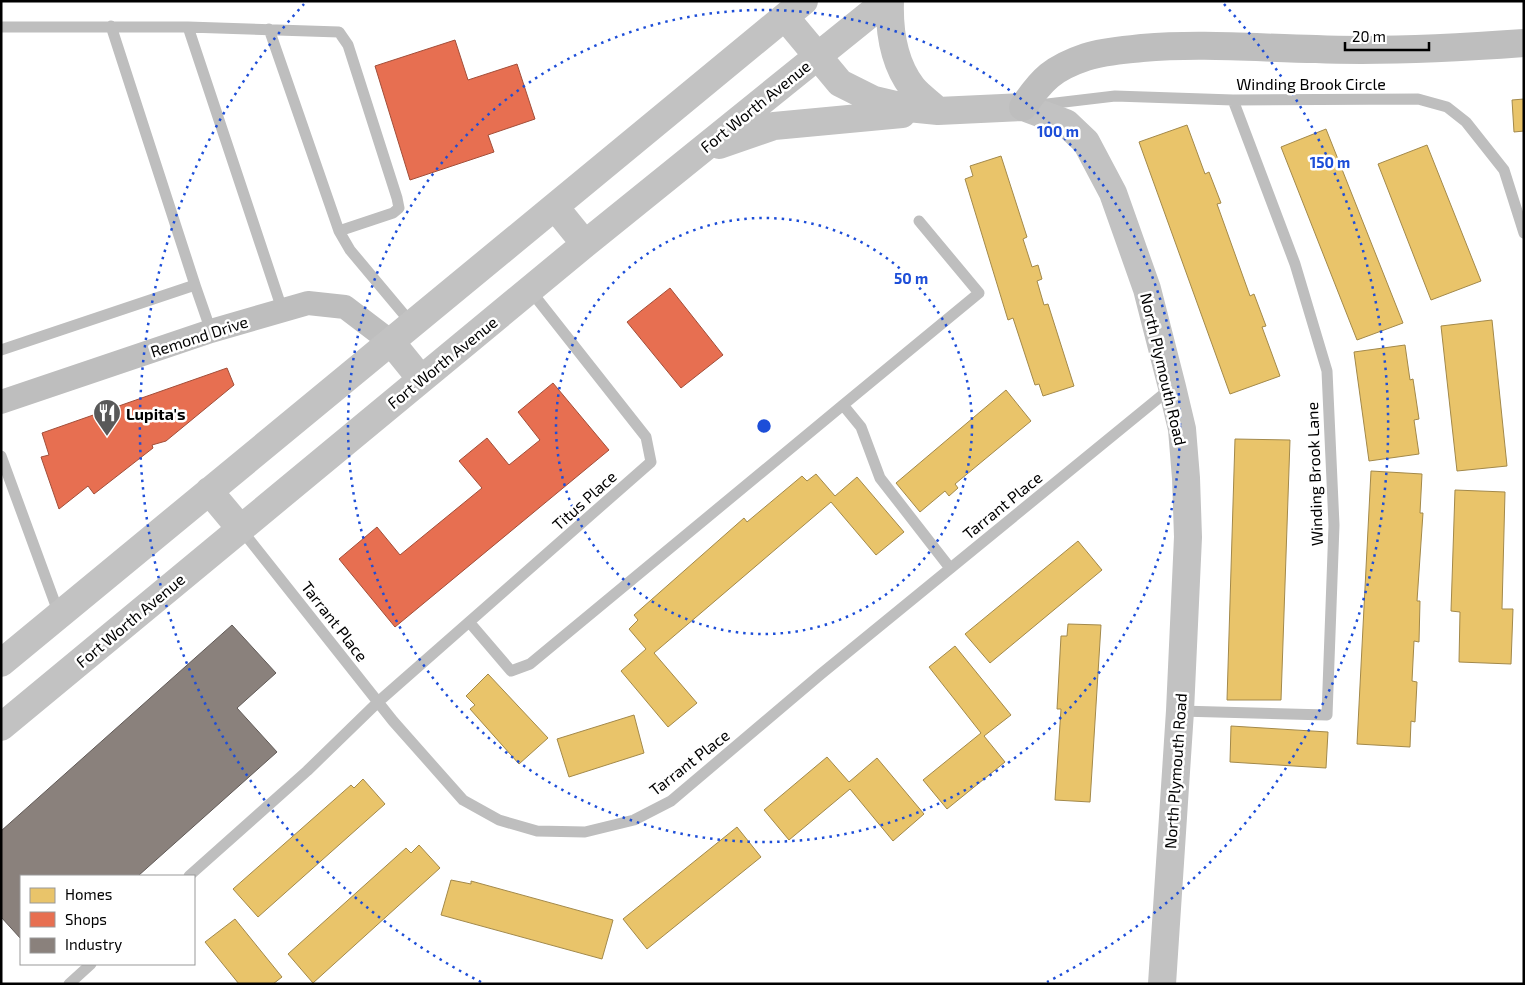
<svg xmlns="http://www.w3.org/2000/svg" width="1525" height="985" font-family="'Exo 2',sans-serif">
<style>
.homes{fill:#e9c46a;stroke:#a3894a}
.shops{fill:#e76f51;stroke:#a24e39}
.industry{fill:#8a817c;stroke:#615a57}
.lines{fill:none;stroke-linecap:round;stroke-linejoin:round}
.lane{stroke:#bebebe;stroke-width:11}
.street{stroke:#bebebe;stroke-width:24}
.secondary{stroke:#c2c2c2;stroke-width:28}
.highway{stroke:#bebebe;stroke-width:28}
.ring{fill:none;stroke:#1d4ed8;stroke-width:2.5;stroke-dasharray:2.5 5}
.labels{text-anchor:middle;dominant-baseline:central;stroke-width:5;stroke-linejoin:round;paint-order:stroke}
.street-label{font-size:16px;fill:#000;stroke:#fff}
.poi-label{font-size:16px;font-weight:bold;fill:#000;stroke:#fff;text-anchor:start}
.centre{fill:#1d4ed8;stroke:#fff;stroke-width:2.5}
.ring-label{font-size:15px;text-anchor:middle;font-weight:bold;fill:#1d4ed8;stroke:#fff;stroke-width:5;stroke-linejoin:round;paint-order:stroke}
</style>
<rect width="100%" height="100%" fill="#fff"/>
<path class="homes" d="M1524,99V131L1514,132L1512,100Z
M1187,125L1205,174L1209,172L1221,203L1217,204L1250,296L1254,294L1266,326L1262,327L1280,376L1230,394L1139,142Z
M1326,129L1403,323L1357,340L1281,147Z
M1427,145L1481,281L1431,300L1378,164Z
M1001,156L1027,237L1023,239L1032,267L1038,265L1042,279L1037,281L1044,305L1048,304L1074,386L1043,396L1039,384L1035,385L1013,318L1008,320L965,179L973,176L970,166Z
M1492,320L1507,466L1457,471L1441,326Z
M1405,345L1410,380L1413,379L1419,419L1414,420L1419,454L1369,461L1354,352Z
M1006,390L1031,421L955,484L958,488L949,496L945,491L920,512L896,483Z
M1235,439L1290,440L1281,700H1227Z
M1371,471L1422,474L1420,513H1423L1417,601H1420L1419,642L1414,641L1412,681L1417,682L1415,722L1411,721L1410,747L1357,744Z
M816,474L835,496L857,477L904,532L876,555L831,502L654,653L697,703L668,727L621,671L646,649L629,629L638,620L634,615L744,518L747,522L802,476L807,481Z
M1455,490L1505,492L1502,609H1513L1511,664L1459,662L1460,612L1451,611Z
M1078,541L1102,570L990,663L965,634Z
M1068,624L1101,625L1090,802L1055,800L1061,709H1057L1061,636H1067Z
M955,646L1011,715L984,736L1005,762L947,809L923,780L981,733L929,667Z
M488,674L548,738L519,764L470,709L475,705L466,696Z
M634,715L644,753L569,777L557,739Z
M1231,726L1328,732L1326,768L1230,762Z
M827,757L849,782L877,758L924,814L893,841L850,789L789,840L764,810Z
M363,779L385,804L258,917L233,889L351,785L354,788Z
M737,827L761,857L647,949L623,919Z
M419,845L440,868L313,983L288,954L406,848L411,853Z
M451,880L471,884V881L613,920L602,959L441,915Z
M235,919L282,977L273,984H239L205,942Z"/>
<path class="shops" d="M455,40L468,80L517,64L535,119L488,135L494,152L410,180L375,66Z
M670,288L723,355L681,388L627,322Z
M227,368L234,385L166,441L152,445L153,448L94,494L88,486L59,509L41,457L49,455L42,433Z
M553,383L609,450L395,627L339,559L377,527L400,555L482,488L459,461L487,438L509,465L540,440L518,412Z"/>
<path class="industry" d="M232,625L276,673L237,708L277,752L138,876H21V939L1,917V831Z"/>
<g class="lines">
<path class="lane" d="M111,26L195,285
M1,27H188L282,309
M188,27L339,32L348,45L397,198L399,208L393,213L339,231
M269,29L339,231L350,250L412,324
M1039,105L1115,96L1233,100L1418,99L1447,107L1466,122L1504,170L1524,233
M1,350L195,285L211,331
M843,405L979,293L919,221
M1,456L59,614
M240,528L393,721L463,800L499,820L537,831L585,832L634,820L671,801L821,674L1171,388
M470,623L511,671L530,664L843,405L861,427L880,478L950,568
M1180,711L1327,715L1334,525L1327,371L1295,264L1233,100
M189,876L307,771L378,702L651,462L646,437L530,290
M69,984L91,964"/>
<path class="street" d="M1,402L211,331L308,303L345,307L391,342"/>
<path class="secondary" d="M890,1C889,30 894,63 912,87C919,96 930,103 938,111
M785,17L840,83L874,100L908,108L938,111L1023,107L1066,123L1086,142L1113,193L1147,289L1172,387L1182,429L1186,478L1188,537L1180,711L1162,984
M719,145L774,126L902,114
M555,207L585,244
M391,342L421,379
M209,491L240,528
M1,663L804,1
M1,727L585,244L886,1"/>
<path class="highway" d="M1023,107C1042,79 1053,68 1086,57C1104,51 1124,50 1142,48C1201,43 1258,48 1316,49C1385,52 1455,48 1524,43"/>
</g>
<g class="ring">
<circle cx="764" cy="426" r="208"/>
<circle cx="764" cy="426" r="416"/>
<path d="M481 982A624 624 0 0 1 304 4M1224 4A624 624 0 0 1 1047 982"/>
</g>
<defs>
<symbol id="restaurant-pin" viewBox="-11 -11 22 30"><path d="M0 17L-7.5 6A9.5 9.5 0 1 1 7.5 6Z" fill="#595959" stroke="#fff"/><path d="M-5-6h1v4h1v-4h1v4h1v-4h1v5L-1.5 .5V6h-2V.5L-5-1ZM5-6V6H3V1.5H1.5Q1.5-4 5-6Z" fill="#fff"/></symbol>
</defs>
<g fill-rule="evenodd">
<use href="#restaurant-pin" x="91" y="397" width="32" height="43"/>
</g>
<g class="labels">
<g class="street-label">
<text x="1311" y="83">Winding Brook Circle</text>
<text transform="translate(755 106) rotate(-39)">Fort Worth Avenue</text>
<text transform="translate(199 336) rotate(-18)">Remond Drive</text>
<text transform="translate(442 362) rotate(-39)">Fort Worth Avenue</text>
<text transform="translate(1164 369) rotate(77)">North Plymouth Road</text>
<text transform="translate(1314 474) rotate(-92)">Winding Brook Lane</text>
<text transform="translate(584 500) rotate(-42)">Titus Place</text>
<text transform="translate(1002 505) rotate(-39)">Tarrant Place</text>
<text transform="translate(130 620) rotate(-40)">Fort Worth Avenue</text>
<text transform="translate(335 621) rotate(52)">Tarrant Place</text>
<text transform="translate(689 762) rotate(-38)">Tarrant Place</text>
<text transform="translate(1175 771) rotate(-86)">North Plymouth Road</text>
</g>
<g class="poi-label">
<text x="126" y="413">Lupita's</text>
</g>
</g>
<circle cx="764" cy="426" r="8" class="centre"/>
<g class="ring-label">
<text x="1058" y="137">100 m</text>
<text x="1330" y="168">150 m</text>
<text x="911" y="284">50 m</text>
</g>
<rect width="1525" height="985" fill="none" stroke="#000000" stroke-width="5"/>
<rect x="20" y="875" width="175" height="90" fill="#ffffff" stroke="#999999"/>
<rect x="30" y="888" width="25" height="15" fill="#e9c46a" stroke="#999999"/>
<text x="65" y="900" font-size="15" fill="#000000">Homes</text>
<rect x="30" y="912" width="25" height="15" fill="#e76f51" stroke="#999999"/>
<text x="65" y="925" font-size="15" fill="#000000">Shops</text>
<rect x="30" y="938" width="25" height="15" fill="#8a817c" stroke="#999999"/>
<text x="65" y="950" font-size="15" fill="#000000">Industry</text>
<path d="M1345 42v8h84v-8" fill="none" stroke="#000000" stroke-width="2.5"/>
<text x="1352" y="42" font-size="15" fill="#000000" stroke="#ffffff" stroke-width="4" paint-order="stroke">20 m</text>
</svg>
